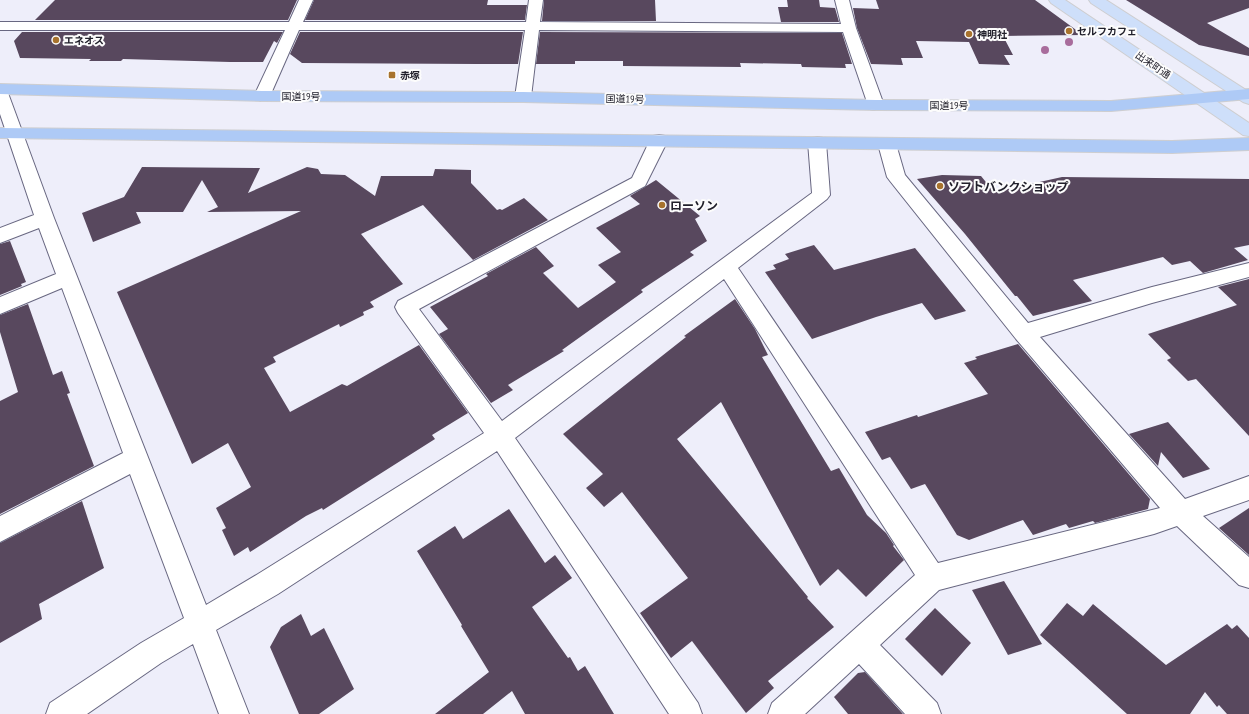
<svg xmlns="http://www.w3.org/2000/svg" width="1249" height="714" font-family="'PT Sans Narrow','Noto Sans JP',sans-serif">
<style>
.building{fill:#58485e}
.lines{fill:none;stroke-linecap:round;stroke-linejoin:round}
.minor-casing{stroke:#686781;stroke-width:2}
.major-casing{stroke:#ceced0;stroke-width:2}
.highway-casing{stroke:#ceced0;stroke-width:2}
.minor{fill:#fff;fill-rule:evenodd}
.major{fill:#cedffa;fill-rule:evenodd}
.highway{fill:#aecaf6;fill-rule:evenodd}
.tree{fill:#a86c9c}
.poi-dot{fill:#a8732d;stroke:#fcfcfc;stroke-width:1.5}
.labels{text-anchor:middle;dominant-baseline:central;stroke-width:4;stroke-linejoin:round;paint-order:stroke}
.far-poi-label{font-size:10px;font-weight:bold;fill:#21202b;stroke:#fcfcfc;text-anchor:start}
.far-street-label{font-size:10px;fill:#21202b;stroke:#fcfcfc}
.poi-label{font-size:12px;font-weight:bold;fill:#21202b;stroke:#fcfcfc;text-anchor:start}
</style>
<rect width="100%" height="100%" fill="#eeeefa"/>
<path class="building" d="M55,0H297L288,20H35Z
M314,0H488L487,5H527L525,20H305Z
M544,0H655L656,21H542Z
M787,0H819L820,7L835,8L839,22H781L778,7H788Z
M876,0H1035L1083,35L1003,36L1013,55H1004L1010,65L979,64L969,42L916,41L923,58H901L903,65L871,64L857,28L853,8L879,9Z
M1126,0H1249V8L1207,23L1249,48V56L1199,45Z
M22,32H283L277,43L274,41L263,62H230L123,59L121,61H89L91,59L20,58L14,41Z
M300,32H523L518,64H476L302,63L290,54Z
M540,32L842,33L852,64H845L846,68L802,67L801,64L740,63L741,67L623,66V61H575V64H536Z
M142,167L260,168L248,193L307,167L318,169L321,174L345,175L375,196L381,176H433L435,169L471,170V183L497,210L500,209L502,210L524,198L548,220L473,260L423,205L361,234L403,284L370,302L374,307L363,312L364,315L340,327L339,324L273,357L276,362L264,368L290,412L342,384L347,386L419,345L468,413L432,435L435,439L323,510L322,508L306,516L250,552L248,547L234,556L222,530L226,528L216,508L251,487L228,443L192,464L117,292L301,211L207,212L218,207L202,180L183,212H136L141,223L93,242L82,213L124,197Z
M942,175L981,176L994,192L1062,177L1249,179V245L1234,248L1248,260L1203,273L1190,261L1172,265L1163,257L1073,280L1092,301L1033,316L1017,296H1015L965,234L917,179Z
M656,180L700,216L695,219L707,241L690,252L694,255L641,290L643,292L562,350L564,351L508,385L513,390L491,403L439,334L448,329L430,307L488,276L486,274L536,247L554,266L543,273L578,308L616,282L598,265L621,252L596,228L640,204L630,196Z
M10,241L26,282L21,284L22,286L0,295V244Z
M814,245L834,270L915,248L966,311L935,320L922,303L876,317L812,339L765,272L776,269L773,265L789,259L785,254Z
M1249,279V436L1196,379L1188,381L1167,360L1171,358L1148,334L1237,305L1218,287Z
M735,299L755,329L768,355L762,357L831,471L839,468L867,515L886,533L894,545L893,546L904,560L866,597L838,569L820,586L721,402L677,439L808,597L807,598L834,627L768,681L774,688L746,713L692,641L671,658L640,613L688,578L622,492L604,507L586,488L603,474L563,434L686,337L684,336Z
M28,304L53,375L62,371L70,393L67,394L94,466L0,514V401L18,392L0,332V315Z
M1018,344L1150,499L1148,509L1095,523L1093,521L1069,528L1066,524L1033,535L1023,520L969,540L957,535L925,484L911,489L890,457L882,460L865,432L917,415L918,417L988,394L964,363L977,359L975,357Z
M1168,422L1210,469L1183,478L1161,452L1158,466L1129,434Z
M82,501L104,568L39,604L42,619L0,643V543Z
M1249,508V555L1219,528Z
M509,509L545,563L555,555L572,578L532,607L568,658L570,657L578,671L585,666L614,714H525L512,691L483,714H435L489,672L461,626L462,625L417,551L455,526L463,539Z
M1004,581L1042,644L1008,655L972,590Z
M1067,603L1083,616L1093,604L1166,665L1227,624L1232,629L1237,625L1249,638V714H1227L1219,705L1217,707L1205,692L1190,714H1127L1040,635Z
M935,608L971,643L942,676L905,639Z
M301,614L311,636L324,628L354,689L319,714H299L270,647L281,627Z
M865,672L903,714H848L834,697L858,673Z"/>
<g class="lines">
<defs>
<path id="minor" d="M299,0H313L303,22H526L529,0H543L540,22L841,24L835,0H849L856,28L884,105L882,109L876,110L870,109L868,105L843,32L539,30L531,97L529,100L523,102L517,100L515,97L525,30H299L270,96L268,99L262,101L256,99L254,96L285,30H0V22H289Z
M0,88L6,90L8,93L54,218L206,605L258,574L484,433L398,313L395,307L398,301L632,178L650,140L653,136L659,135L665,136L668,140L645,186L419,309L502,421L812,193L808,142L811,138L817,137L823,138L826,142L830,195L827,199L738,268L938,563L1160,508L1016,339L890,181L887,177L878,144L881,140L887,138L893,140L896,144L905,175L1028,323L1152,287L1249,263V277L1152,303L1040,337L1185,499L1249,476V500L1203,516L1249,557V588L1239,585L1177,526L1154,534L939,590L880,645L937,703L941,714H905L859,664L805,714H768L772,703L915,575L724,279L515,438L698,703L702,714H669L497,451L278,594L216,630L249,714H219L193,644L161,663L87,714H46L50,703L141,643L184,618L130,474L0,542V516L123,453L62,288L0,314V297L56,274L39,228L0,243V228L34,215L0,114Z"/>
<path id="major" d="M1049,0H1065L1249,123V136L1243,135L1051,3Z
M1089,0H1106L1249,92V104L1243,102L1091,3Z"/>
<path id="highway" d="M0,84L262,91L523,92L876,100L1111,101L1249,89V99L1111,111L876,110L523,102L262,101L0,94Z
M0,128L1172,141L1249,138V150L1172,153L0,138Z"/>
</defs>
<use href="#minor" class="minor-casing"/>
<use href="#major" class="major-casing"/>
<use href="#highway" class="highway-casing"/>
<use href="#minor" class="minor"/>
<use href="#major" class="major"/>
<use href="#highway" class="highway"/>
</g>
<g class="tree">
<circle cx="1069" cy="42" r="4"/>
<circle cx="1045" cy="50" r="4"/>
</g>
<g class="poi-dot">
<circle cx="1069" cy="31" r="4"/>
<circle cx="969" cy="34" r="4"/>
<circle cx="56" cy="40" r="4"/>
<rect x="388" y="71" width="8" height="8" rx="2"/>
<circle cx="940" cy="186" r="4"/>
<circle cx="662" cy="205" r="4"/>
</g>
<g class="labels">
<g class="far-poi-label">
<text x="1077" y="31">セルフカフェ</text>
<text x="977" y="34">神明社</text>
<text x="64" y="40">エネオス</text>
<text x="400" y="75">赤塚</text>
</g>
<g class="far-street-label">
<text transform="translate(1153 65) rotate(34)">出来町通</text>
<text x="301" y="96">国道19号</text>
<text transform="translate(625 99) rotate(1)">国道19号</text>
<text x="949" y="105">国道19号</text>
</g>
<g class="poi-label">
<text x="948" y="186">ソフトバンクショップ</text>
<text x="670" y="205">ローソン</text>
</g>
</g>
</svg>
